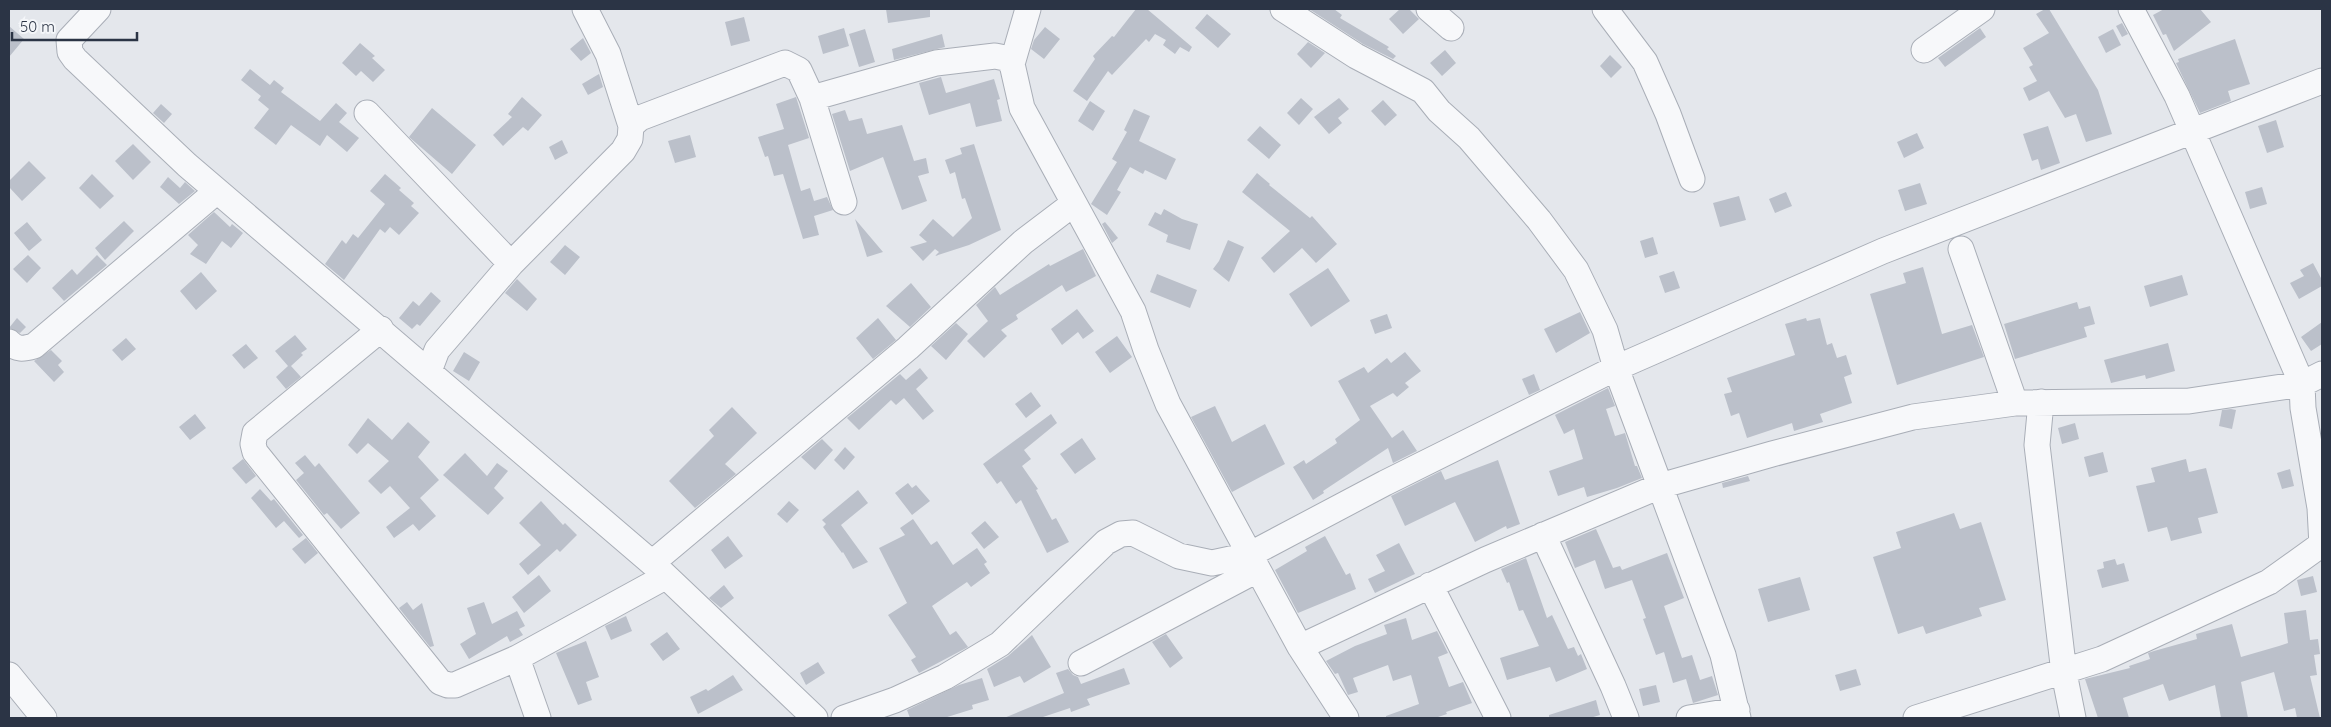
<svg xmlns="http://www.w3.org/2000/svg" width="2331" height="727" font-family="Quicksand,sans-serif">
<style>
.building{fill:#bbc0ca}
.lines{fill:none;stroke-linecap:round;stroke-linejoin:round}
.minor-casing{stroke:#a9aeb7;stroke-width:27}
.minor{stroke:#f7f8fa;stroke-width:25}
</style>
<rect width="100%" height="100%" fill="#e4e7ec"/>
<path class="building" d="M886,9H930V17L888,23Z
M1136,9H1147L1192,47L1189,52L1180,47L1175,54L1163,45L1166,40L1155,34L1149,42L1146,39L1112,75L1108,71L1087,101L1073,91L1095,59L1093,56L1112,36L1114,37Z
M1309,9H1334L1342,15L1340,18L1389,47L1387,49L1396,56L1393,59L1363,44Z
M1400,9H1409L1419,19L1403,34L1389,19Z
M2045,9H2049L2098,90L2112,134L2086,142L2076,114L2065,118L2049,91L2029,101L2023,88L2037,81L2029,67L2033,65L2023,48L2049,33L2036,14Z
M2164,9H2200L2211,22L2174,51L2166,34L2163,35L2153,15Z
M1207,14L1231,34L1218,48L1195,28Z
M744,17L750,41L731,46L725,22Z
M2122,23L2128,34L2122,37L2116,26Z
M9,26L24,39L9,57Z
M1045,27L1060,39L1044,59L1031,49L1034,40Z
M844,28L849,46L823,54L818,36Z
M1980,28L1986,37L1945,67L1938,58Z
M865,29L875,62L859,67L849,34Z
M2113,29L2121,45L2106,53L2098,37Z
M942,34L945,47L894,60L892,49Z
M583,38L591,53L581,61L570,49Z
M2235,39L2250,84L2228,91L2231,101L2200,113L2176,63L2179,62L2178,59Z
M1308,42L1325,53L1311,68L1297,54Z
M360,43L375,56L372,58L385,70L373,82L361,71L356,76L342,63Z
M1445,50L1456,63L1442,76L1430,63Z
M1610,55L1622,67L1611,78L1600,66Z
M250,69L270,85L274,80L284,88L281,92L320,121L336,103L347,113L339,122L359,138L347,152L327,135L320,146L291,125L276,145L254,128L269,109L258,100L261,96L241,80Z
M599,74L603,87L588,95L582,84Z
M941,77L946,93L994,79L1000,99L997,100L1002,121L976,127L970,103L929,115L919,83Z
M522,97L542,115L528,131L523,127L503,146L493,135L512,117L508,114Z
M796,97L809,138L788,145L801,191L810,188L814,201L827,197L833,210L814,216L819,235L803,239L783,174L774,176L768,156L765,157L758,137L784,129L776,104Z
M1301,98L1313,109L1299,125L1287,113Z
M1339,98L1349,109L1338,118L1342,123L1329,134L1314,117Z
M1383,100L1397,115L1385,126L1371,111Z
M1090,101L1105,111L1093,131L1078,121Z
M161,104L172,114L164,123L153,113Z
M432,108L476,145L452,174L409,137Z
M1134,109L1150,116L1139,141L1176,159L1166,180L1145,170L1143,174L1130,167L1117,190L1121,192L1107,215L1091,204L1117,162L1112,159L1127,132L1124,130Z
M845,110L849,121L862,118L867,134L902,125L914,161L926,158L929,173L918,176L927,201L902,210L883,157L850,171L832,114Z
M2276,120L2284,147L2267,153L2258,126Z
M1260,126L1281,145L1269,159L1247,140Z
M2048,126L2060,163L2041,170L2038,159L2032,161L2023,134Z
M1917,133L1924,148L1904,158L1897,142Z
M690,135L696,157L675,163L668,141Z
M562,140L568,153L555,160L549,147Z
M133,144L151,162L133,180L115,161Z
M974,144L1001,230L969,245L935,256L939,252L935,249L923,261L910,247L927,242L919,235L933,219L953,237L972,218L965,198L962,199L955,172L950,174L945,160L962,154L960,148Z
M29,161L46,178L22,201L9,187V181Z
M1257,173L1270,184L1269,185L1310,218L1312,216L1337,244L1316,263L1302,248L1274,273L1261,258L1290,231L1242,192Z
M92,174L114,196L100,209L79,188Z
M385,174L401,188L399,190L414,203L411,206L419,213L399,235L390,227L385,233L380,229L344,280L325,264L342,240L346,244L353,234L358,238L385,204L370,191Z
M168,177L180,188L185,182L195,191L179,204L160,187Z
M1920,183L1927,204L1905,211L1898,190Z
M2262,187L2267,204L2250,209L2245,192Z
M1786,192L1792,206L1775,213L1769,199Z
M1739,196L1746,220L1720,227L1713,203Z
M1164,209L1182,219L1198,224L1190,250L1166,242L1168,235L1148,225L1155,212L1161,215Z
M214,212L230,227L232,224L243,233L231,248L222,241L206,264L190,254L198,245L188,235Z
M855,219L883,252L867,257Z
M124,221L134,231L105,260L95,248Z
M27,222L42,240L29,251L14,233Z
M1105,222L1118,238L1112,243L1102,224Z
M1653,237L1658,254L1645,258L1640,241Z
M1228,240L1244,247L1229,282L1213,269L1219,261Z
M565,245L580,257L565,275L550,262Z
M1083,249L1096,276L1066,292L1062,285L1016,315L1018,319L1001,330L1007,336L984,358L967,341L988,321L976,305L995,287L1000,295L1049,264L1050,266Z
M28,255L41,268L27,283L13,269Z
M97,255L107,265L64,301L52,288L72,269L77,275Z
M2313,263L2322,280V286L2299,299L2290,283L2304,276L2300,270Z
M1923,267L1942,334L1972,325L1984,357L1897,385L1870,294L1906,283L1903,273Z
M1328,268L1350,301L1311,327L1289,294Z
M1674,271L1680,288L1665,293L1659,276Z
M201,272L217,291L196,310L180,291Z
M1157,274L1197,290L1190,308L1150,292Z
M2182,275L2188,295L2150,307L2144,286Z
M517,279L537,299L527,311L505,293Z
M911,283L931,307L910,327L886,306Z
M431,292L441,301L420,326L417,324L412,329L399,318L413,301L419,306Z
M2077,302L2079,309L2090,306L2095,324L2084,327L2087,337L2015,359L2004,324Z
M1077,309L1094,331L1083,339L1078,332L1062,345L1051,329Z
M1580,312L1590,333L1556,353L1544,329Z
M1387,314L1392,328L1375,334L1370,320Z
M17,318L26,327L20,333L9,328Z
M878,318L896,340L873,359L856,338Z
M1806,318L1807,321L1820,318L1827,345L1832,343L1837,358L1846,355L1852,374L1844,377L1852,403L1820,414L1823,422L1794,431L1792,423L1747,438L1739,413L1731,416L1724,394L1732,392L1727,378L1795,355L1785,324Z
M2322,322V344L2311,351L2301,337Z
M956,323L968,334L946,360L931,346Z
M295,335L307,349L301,353L303,355L291,366L301,377L286,389L276,377L288,366L275,351Z
M1117,336L1132,357L1110,373L1095,352Z
M126,338L136,349L122,361L112,350Z
M2168,343L2175,371L2146,379L2145,375L2111,383L2104,360Z
M246,344L258,358L244,369L232,355Z
M51,350L62,361L58,365L64,372L54,382L34,361Z
M464,352L480,362L469,381L453,371Z
M1405,352L1421,371L1405,383L1409,387L1397,397L1393,393L1370,406L1392,438L1403,430L1417,451L1393,463L1388,448L1323,491L1324,493L1313,500L1293,467L1304,460L1306,464L1337,443L1335,439L1360,420L1338,381L1364,367L1368,373L1387,358L1391,363Z
M920,368L928,378L916,389L934,411L923,420L904,398L896,405L891,400L859,430L847,418L900,374L906,380Z
M1534,374L1540,390L1529,395L1522,379Z
M1608,388L1615,406L1606,409L1615,436L1625,433L1635,466H1637L1642,478L1617,488L1587,497L1584,487L1558,496L1549,471L1583,459L1574,429L1564,434L1555,415Z
M1031,392L1041,406L1026,418L1015,404Z
M1215,406L1232,442L1265,424L1285,464L1232,492L1191,417Z
M732,407L757,433L725,464L736,474L695,508L669,481L714,436L709,430Z
M2231,409L2236,410L2232,429L2219,426L2222,410Z
M195,414L206,428L190,440L179,427Z
M1051,414L1057,423L1024,450L1031,459L1022,466L1038,489L1036,490L1052,520L1056,518L1069,542L1047,553L1021,500L1016,504L1001,481L997,484L983,464Z
M368,418L392,440L408,422L430,442L418,457L439,480L420,498L436,516L419,531L413,524L394,538L386,527L410,508L390,486L381,494L368,481L389,461L368,443L357,454L348,445Z
M2075,423L2079,439L2062,444L2058,428Z
M1082,438L1096,459L1075,474L1060,454Z
M822,439L833,450L815,470L801,457Z
M845,447L855,457L844,470L834,460Z
M2103,452L2108,472L2089,477L2084,457Z
M465,453L487,476L497,463L508,471L494,488L504,498L488,515L443,475Z
M305,455L315,467L319,463L360,513L341,529L327,513L324,515L296,480L304,473L295,463Z
M243,459L256,476L246,484L232,468Z
M2186,459L2189,472L2206,468L2218,513L2198,518L2202,533L2171,541L2167,527L2148,532L2136,486L2155,482L2151,468Z
M1498,460L1520,524L1507,529L1506,526L1475,542L1455,502L1405,526L1391,496L1441,471L1445,480Z
M2290,469L2294,486L2282,489L2277,473Z
M1748,476L1750,481L1723,488L1722,483Z
M908,483L912,488L916,485L930,501L912,515L895,493Z
M260,489L271,501L274,499L303,535L299,538L284,521L276,528L251,498Z
M858,490L868,503L841,525L868,562L853,569L843,552L842,553L823,527L826,524L822,520Z
M541,501L563,525L565,523L577,535L560,552L557,549L528,575L519,564L541,545L519,523Z
M789,501L799,510L787,523L777,514Z
M1954,513L1960,529L1981,522L2006,600L1979,608L1982,616L1926,634L1923,626L1898,634L1873,557L1901,548L1896,532Z
M913,519L931,545L937,541L953,565L977,548L987,562L984,564L990,573L971,587L967,582L932,606L950,635L956,631L968,647L919,673L911,660L916,657L888,615L907,603L879,548L905,535L900,528Z
M985,521L999,537L984,549L971,533Z
M1596,529L1613,568L1620,566L1622,570L1667,553L1684,598L1664,606L1682,658L1692,655L1700,680L1712,676L1718,695L1693,703L1686,679L1673,683L1664,652L1656,655L1643,619L1646,618L1632,580L1605,589L1595,560L1575,568L1565,542Z
M728,536L743,556L725,569L711,550Z
M1325,536L1346,575L1350,573L1356,589L1298,613L1275,570L1307,551L1305,547Z
M306,538L318,553L305,564L292,549Z
M1399,543L1415,574L1375,593L1368,579L1385,571L1376,555Z
M1526,558L1547,618L1552,615L1568,649L1574,647L1578,656L1581,654L1587,669L1556,682L1550,667L1507,680L1500,658L1539,646L1523,610L1519,611L1509,582L1507,583L1501,569Z
M2115,559L2117,565L2124,563L2129,581L2102,588L2097,570L2104,568L2103,562Z
M539,575L551,591L524,613L512,597Z
M2313,576L2317,592L2301,596L2297,580Z
M1800,577L1810,610L1768,622L1758,589Z
M724,585L734,598L721,608L709,598Z
M407,602L413,610L422,603L434,646L430,647L399,608Z
M484,602L492,624L517,611L525,626L519,629L523,635L510,642L507,636L469,659L460,644L476,634L467,608Z
M2306,610L2310,640L2318,639L2320,654L2314,655L2317,675L2310,676L2320,718H2297L2295,708L2284,711L2274,672L2241,682L2248,718H2221L2215,685L2169,701L2163,684L2123,698L2129,718H2098L2085,679L2130,668L2129,666L2150,659L2148,653L2154,651L2197,639L2196,634L2232,624L2241,657L2279,646L2288,643L2284,613Z
M626,616L632,631L611,640L605,626Z
M1406,618L1412,640L1437,631L1448,653L1438,657L1449,687L1463,682L1472,703L1446,712L1447,714L1435,718H1386V716L1419,704L1411,675L1393,681L1388,665L1353,678L1358,692L1348,695L1338,673L1335,674L1326,661L1355,646L1387,634L1384,625Z
M667,632L680,649L663,661L650,644Z
M1166,634L1183,658L1170,668L1152,642Z
M1032,635L1051,667L1024,683L1020,676L994,687L987,669L1008,656Z
M586,641L599,677L586,682L592,700L578,705L556,653Z
M818,662L825,673L806,685L800,673Z
M1124,668L1130,684L1087,699L1090,705L1071,712L1070,708L1040,718H1004L1064,693L1056,673L1068,669L1073,675L1078,677L1081,684Z
M1856,669L1861,685L1840,691L1835,675Z
M733,675L743,690L698,714L690,697L706,689L708,691Z
M982,678L989,700L972,705L973,709L944,718H910L907,710L959,685Z
M1656,685L1660,702L1643,706L1639,689Z
M1596,700L1600,715L1590,718H1549V715Z"/>
<g class="lines">
<defs>
<path id="minor" d="M98,9L69,40L70,52L75,59L187,165L652,563L815,718
M585,9L608,54L631,126
M1028,9L1012,64L1022,108L1133,311L1146,350L1168,404L1300,647L1346,718
M1283,9L1356,56L1423,91L1439,111L1469,138L1539,220L1576,270L1605,330L1616,368L1723,655L1738,718
M1429,9L1451,28
M1605,9L1645,62L1668,114L1692,179
M2131,9L2177,96L2302,384L2303,408L2320,508L2322,546
M1924,50L1982,9
M812,98L936,63L995,56L1005,58L1012,64
M367,113L511,264
M1961,249L2015,403
M381,329L255,433L253,444L255,452L440,682L448,685H455L517,658L665,577
M9,342C17,350 23,349 34,346L217,191
M429,371L437,350L511,264L623,151L630,139L631,126L640,118L785,63L799,70L812,98L844,202
M2041,402L2037,445L2064,673L2073,718
M1543,535L1613,686L1626,718
M652,563L908,348L1023,242L1073,204
M1430,585L1498,718
M1300,647L1485,560L1660,486L1772,454L1913,417L2015,403L2189,401L2302,384L2322,374
M517,658L538,718
M1081,663L1257,570
M9,675L44,718
M844,718L895,700L945,677L1000,644L1106,542L1121,534L1133,533L1179,556L1212,563L1249,555L1385,483L1616,368L1883,251L2322,81
M1689,718L1737,710
M1916,718L2102,659L2269,582L2322,544"/>
</defs>
<use href="#minor" class="minor-casing"/>
<use href="#minor" class="minor"/>
</g>
<rect width="2331" height="727" fill="none" stroke="#2b3445" stroke-width="20"/>
<path d="M12 32v8h125v-8" fill="none" stroke="#2b3445" stroke-width="2.5"/>
<text x="20" y="32" font-size="15" fill="#2b3445" stroke="#f4f6f9" stroke-width="4" paint-order="stroke">50 m</text>
</svg>
